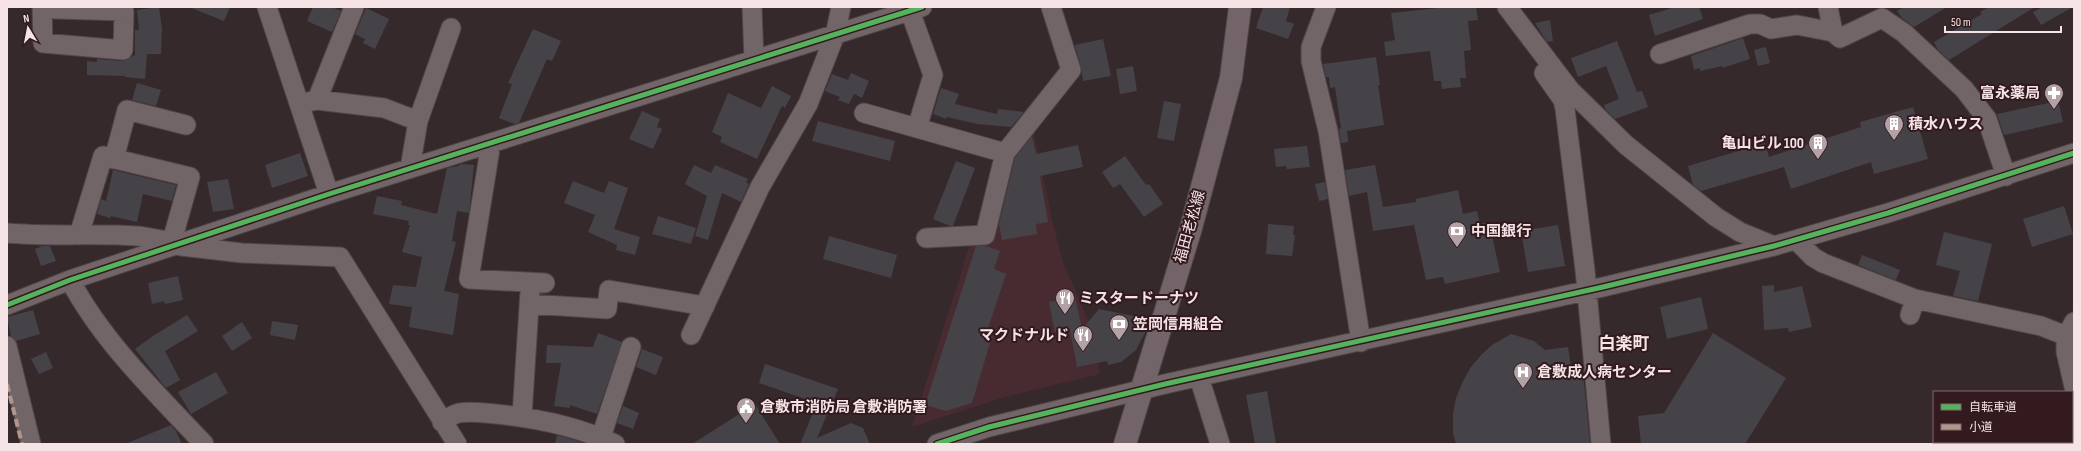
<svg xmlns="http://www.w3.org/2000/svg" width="2081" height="451" font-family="'Sofia Sans Condensed','Noto Sans JP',sans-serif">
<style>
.built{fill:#482b30}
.building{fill:#454348}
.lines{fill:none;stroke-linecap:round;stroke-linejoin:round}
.minor-casing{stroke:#504547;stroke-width:21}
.major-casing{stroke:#504547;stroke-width:24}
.minor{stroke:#726568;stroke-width:19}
.major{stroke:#726468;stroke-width:22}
.quiet{stroke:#b2968c;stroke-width:4;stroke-dasharray:8 4;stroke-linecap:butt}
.cycleway-casing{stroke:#321a1e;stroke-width:8}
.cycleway{stroke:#56b35d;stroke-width:5}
.labels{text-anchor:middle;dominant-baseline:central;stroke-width:4;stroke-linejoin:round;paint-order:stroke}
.poi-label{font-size:15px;font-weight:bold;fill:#f5e3e6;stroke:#321a1e;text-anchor:start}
.street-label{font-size:15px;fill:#f5e3e6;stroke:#321a1e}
.quarter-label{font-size:17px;font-weight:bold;fill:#f5e3e6;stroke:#321a1e}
</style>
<rect width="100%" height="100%" fill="#36292c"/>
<path class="built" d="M1033,129L1053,224L1063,262L1088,320L1100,374L1005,397L912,427L972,238L1011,156Z"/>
<path class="building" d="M159,7L162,29L161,54H147L145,79L125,77V76L87,75V61L97,62V59L122,61L135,55V30H139L137,10Z
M189,7H230L224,21Z
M313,7H332L341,11L332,32L307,21Z
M1263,7H1290L1286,21L1294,24L1288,39L1256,28Z
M1448,7H1476L1478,20L1468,21L1471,50L1464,51L1466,78H1460L1461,87L1442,89L1441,81H1434L1430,51L1386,56L1384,42L1395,40L1391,13Z
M1675,7H1699L1703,19L1655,36L1649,15Z
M1904,7H1947L1914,27L1902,18L1897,11Z
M1989,7H2035L1949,60L1938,50L1934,42L1982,14L1980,12Z
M2043,7H2073L2041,25L2033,12Z
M366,8L389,19L375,49L363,43L365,39L355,34Z
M1550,20L1553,41L1547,42L1535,23Z
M533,29L561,41L552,61L547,59L519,123L515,124L499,118L512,84L508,83Z
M1743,38L1750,59L1722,68V66L1700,71V68L1694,70L1691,56Z
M1103,39L1111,76L1083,81L1081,67L1075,45Z
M1617,41L1637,92L1642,91L1648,107L1615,119L1605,109L1604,105L1619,99L1606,66L1578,77L1571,58Z
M1766,47L1770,63L1758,66L1754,50Z
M1376,57L1380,85H1378L1384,125L1347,131L1348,142L1341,143L1339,129L1341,128L1335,87L1330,88L1329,77H1326L1323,64Z
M1133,66L1137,91L1120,94L1116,69Z
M851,73L869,81L862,98L854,94L849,104L838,100L840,97L825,91L832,74L848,80Z
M137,83L161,90L156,106L132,100Z
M772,86L791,96L785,108L782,106L757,159L720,142L722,137L712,132L728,93L761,108Z
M941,88L959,94L955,104L997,114L998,109L1024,112L1011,127L977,124L947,117L946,119L933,114Z
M1164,101L1181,104L1174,141L1157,138Z
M2058,101L2063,122L2004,135L1997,114Z
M1913,107L1928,159L1874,174L1871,162L1791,189L1784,167L1701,191L1693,185L1688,166L1765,143L1769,157L1861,127L1860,122Z
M642,111L660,119L657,127L662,129L653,149L629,139Z
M818,121L895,141L890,161L812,141Z
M1032,136L1036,154L1078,145L1083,167L1040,176L1048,222L1036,224L1037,234L1002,240L999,224L1015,158Z
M1307,146L1310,167L1287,169L1286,166L1276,167L1274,149Z
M300,153L308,176L272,188L265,165Z
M1125,156L1146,185L1149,184L1163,204L1144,217L1120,184L1113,188L1102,172Z
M956,161L975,168L953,226H950L933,219Z
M460,164L474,165L469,213L457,211L452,241L456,242L444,291L459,294L453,335L409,327L412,307L389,304L393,285L416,287L422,257L402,252L410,225H408L409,221L373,214L377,196L402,201L401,205L437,214L447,168L459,166Z
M694,165L711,173L715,165L748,179L746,182L749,184L741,202L722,193L708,240L695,236L707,196L685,184Z
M1375,165L1383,207L1416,202V199L1458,190L1463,214L1477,211L1480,224L1489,222L1500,272L1445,284L1443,277L1426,280L1414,225L1373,231L1367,192L1349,196L1345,170Z
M113,170L176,185L172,201L143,194L137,222L111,216L110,218L97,214L101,199L106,201Z
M228,179L234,209L213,212L207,182Z
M573,181L604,193L609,181L628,188L614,229L640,237L635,255L616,250L617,245L588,232L595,215L564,203Z
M1325,182L1328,199L1319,201L1315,184Z
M2064,206L2073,234L2032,247L2023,219Z
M658,216L696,228L691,244L652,234Z
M1268,224L1294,226L1293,235H1295L1292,256L1266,254Z
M1558,225L1565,266L1528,272L1521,231Z
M1944,232L1992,244L1978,301L1953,296L1960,271L1936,265Z
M829,236L897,255L891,278L823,259Z
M42,246H50L56,261L41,266L35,249Z
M976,246H986L1000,251L994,269L1006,274L984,341L990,343L972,403L946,411L925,405Z
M1862,255L1900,270L1896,280L1858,265Z
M178,276L183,300L165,304L164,301L152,304L148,283Z
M1774,285V292L1802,286L1812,327L1789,332L1788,328L1764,330L1762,286Z
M1075,297L1082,329L1099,309L1148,319L1145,333L1136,350L1121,362L1108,365L1107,361L1077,367L1070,330L1055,332L1049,302Z
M1701,297L1708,329L1667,339L1660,307Z
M33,310L40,334L16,341L11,336L7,317Z
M187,315L198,331L165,351L180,380L166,388L135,349L153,336Z
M272,321L298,325L295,340L270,335Z
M242,322L252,338L232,351L222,336Z
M598,333L622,342L597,414L570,405V408L554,406L561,363H546L547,345L593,347Z
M1713,333L1786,378L1745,444H1641L1638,416L1664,413Z
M1511,334L1534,341L1545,350L1568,347L1572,374L1583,372L1590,444H1456L1453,433V414L1456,398L1463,381L1471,367L1482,354L1492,345Z
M642,349L663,357L656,375L636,367Z
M46,352L53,368L39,374L31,359Z
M765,364L838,389L817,438L851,423L863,428L870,444H800L817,403L759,383Z
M216,372L228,393L191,414L178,392Z
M1267,391L1276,444H1255L1246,395Z
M755,404L780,444H692Z
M623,406L639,413L633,429L617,423Z
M171,425L176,431L182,444H125Z
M557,435L568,438L586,444H555Z"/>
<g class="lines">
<defs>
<path id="minor" d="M42,7L43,43L123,50L124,11L55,9L50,7
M267,7L329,194
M752,7L754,60
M1326,7L1311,47V61L1328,131L1361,342
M1507,7L1570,90L1626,145L1716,217L1740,232L1774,246
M1828,7L1833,32L1840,38L1882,18L1904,33L1964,89L1987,119L2006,176
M910,11L933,75L917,128
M1660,54L1750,24H1760L1771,29L1797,25L1833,32
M1552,66L1544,73L1563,100L1565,109L1585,270L1601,444
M317,100L354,7
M299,104L317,100L384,108L418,121
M864,113L1005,153
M491,143L469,279L545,283
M114,159L127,110L186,125
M410,168L418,121L451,28
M7,233C50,237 94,233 137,236C151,237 163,242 177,241
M79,235L103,156L190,177L172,241
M926,238L985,235L1005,153L1071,70L1051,7
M1796,240L1813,257L1823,263L1915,299L2041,326L2074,339
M181,246L242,253L340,257L457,444
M70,280C102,341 157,394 204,444
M529,304L607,309L609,290L705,306
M7,305L70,280L329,194L922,7
M1910,315L1915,299
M2074,322L2066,337V352L2074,387
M691,335L760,187L808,104L835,35L841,7
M7,346L31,444
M1199,377L1220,444
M522,416L530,291
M442,422C447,419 453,414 459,413C470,411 485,413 496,414C537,418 577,426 615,444
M601,437L631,347
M937,444L989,427L1165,384L1603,287L1774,246L1888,213L2074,153"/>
<path id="major" d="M1125,444L1191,228L1231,78L1240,7"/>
</defs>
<use href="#minor" class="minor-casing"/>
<use href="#major" class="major-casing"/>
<use href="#minor" class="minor"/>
<use href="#major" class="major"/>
<path class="quiet" d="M7,384L22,444"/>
<defs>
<path id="cycleway" d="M7,305L70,280L329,194L922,7
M937,444L989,427L1165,384L1603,287L1774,246L1888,213L2074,153"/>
</defs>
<use href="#cycleway" class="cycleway-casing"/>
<use href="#cycleway" class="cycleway"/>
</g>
<defs>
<symbol id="pharmacy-pin" viewBox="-11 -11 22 30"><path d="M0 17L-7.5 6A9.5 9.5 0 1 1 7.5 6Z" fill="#b2a2a5" stroke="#321a1e"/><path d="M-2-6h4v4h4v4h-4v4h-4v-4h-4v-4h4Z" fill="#fff"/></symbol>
<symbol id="building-pin" viewBox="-11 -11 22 30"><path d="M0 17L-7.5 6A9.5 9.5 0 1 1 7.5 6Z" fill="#b2a2a5" stroke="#321a1e"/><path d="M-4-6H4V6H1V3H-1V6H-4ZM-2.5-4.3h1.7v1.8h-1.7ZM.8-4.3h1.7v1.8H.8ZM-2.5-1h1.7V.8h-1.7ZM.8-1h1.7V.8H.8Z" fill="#fff"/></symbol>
<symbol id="bank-pin" viewBox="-11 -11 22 30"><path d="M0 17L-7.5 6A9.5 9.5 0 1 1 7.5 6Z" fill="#b2a2a5" stroke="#321a1e"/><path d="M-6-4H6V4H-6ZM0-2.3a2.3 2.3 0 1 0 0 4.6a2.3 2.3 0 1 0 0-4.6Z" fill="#fff"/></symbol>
<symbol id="restaurant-pin" viewBox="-11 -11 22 30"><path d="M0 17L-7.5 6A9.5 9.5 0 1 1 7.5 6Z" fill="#b2a2a5" stroke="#321a1e"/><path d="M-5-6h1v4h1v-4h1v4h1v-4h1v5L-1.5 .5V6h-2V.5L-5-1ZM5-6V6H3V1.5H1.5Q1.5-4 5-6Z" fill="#fff"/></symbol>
<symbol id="hospital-pin" viewBox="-11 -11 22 30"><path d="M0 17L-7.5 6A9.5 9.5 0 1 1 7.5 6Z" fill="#b2a2a5" stroke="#321a1e"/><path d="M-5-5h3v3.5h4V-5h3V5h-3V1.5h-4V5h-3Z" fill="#fff"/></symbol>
<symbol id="civic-pin" viewBox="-11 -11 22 30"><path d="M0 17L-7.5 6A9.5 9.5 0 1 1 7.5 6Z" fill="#b2a2a5" stroke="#321a1e"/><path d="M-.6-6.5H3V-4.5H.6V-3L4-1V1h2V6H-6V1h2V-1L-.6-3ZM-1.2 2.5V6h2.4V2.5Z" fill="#fff"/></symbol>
</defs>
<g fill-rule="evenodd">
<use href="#pharmacy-pin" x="2043" y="82" width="22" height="30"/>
<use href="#building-pin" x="1883" y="113" width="22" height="30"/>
<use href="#building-pin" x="1807" y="132" width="22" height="30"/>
<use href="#bank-pin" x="1446" y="220" width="22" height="30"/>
<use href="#restaurant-pin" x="1054" y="287" width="22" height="30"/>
<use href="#bank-pin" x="1108" y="313" width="22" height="30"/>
<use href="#restaurant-pin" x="1072" y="324" width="22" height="30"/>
<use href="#hospital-pin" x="1512" y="361" width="22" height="30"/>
<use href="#civic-pin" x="735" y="396" width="22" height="30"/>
</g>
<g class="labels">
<g class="poi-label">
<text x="2040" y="93" text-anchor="end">富永薬局</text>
<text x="1908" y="124">積水ハウス</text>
<text x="1804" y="143" text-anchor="end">亀山ビル 100</text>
<text x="1471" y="231">中国銀行</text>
<text x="1079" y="298">ミスタードーナツ</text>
<text x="1133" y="324">笠岡信用組合</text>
<text x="1069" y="335" text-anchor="end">マクドナルド</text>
<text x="1537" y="372">倉敷成人病センター</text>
<text x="760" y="407">倉敷市消防局 倉敷消防署</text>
</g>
<g class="street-label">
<text transform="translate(1190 227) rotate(-74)">福田老松線</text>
</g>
<g class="quarter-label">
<text x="1624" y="344">白楽町</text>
</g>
</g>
<rect width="2081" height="451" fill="none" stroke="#f5e3e6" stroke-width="16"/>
<rect x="1933" y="391" width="140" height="52" fill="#321a1e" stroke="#806a6e"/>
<rect x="1941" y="404" width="20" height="6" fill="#56b35d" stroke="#806a6e"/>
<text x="1969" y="411" font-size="12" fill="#f5e3e6">自転車道</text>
<rect x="1941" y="424" width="20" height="6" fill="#b2968c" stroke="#806a6e"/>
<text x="1969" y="431" font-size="12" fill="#f5e3e6">小道</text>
<g transform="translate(28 28) rotate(350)" stroke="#321a1e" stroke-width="3" paint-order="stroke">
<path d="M0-3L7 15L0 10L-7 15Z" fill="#f5e3e6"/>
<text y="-6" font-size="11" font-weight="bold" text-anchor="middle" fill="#f5e3e6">N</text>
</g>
<path d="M1945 26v6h116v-6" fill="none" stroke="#f5e3e6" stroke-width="2"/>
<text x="1951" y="26" font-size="12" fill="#f5e3e6" stroke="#321a1e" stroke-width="3" paint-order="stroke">50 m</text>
</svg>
